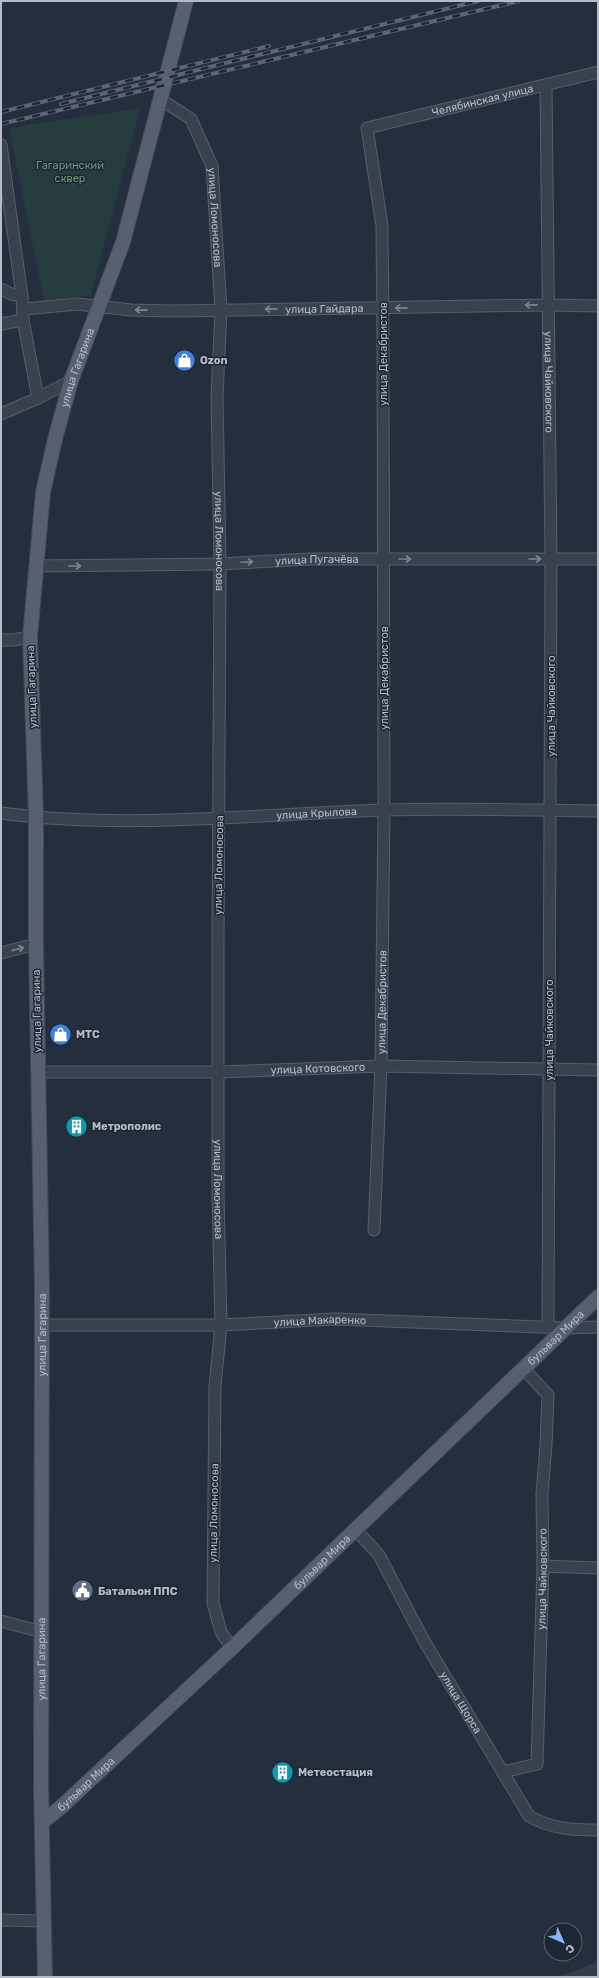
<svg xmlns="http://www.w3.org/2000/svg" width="599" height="1978" font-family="Rubik,sans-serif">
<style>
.airport{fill:#323c4b}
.green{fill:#263c3f}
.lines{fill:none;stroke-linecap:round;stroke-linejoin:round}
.minor-casing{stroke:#565f6c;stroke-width:13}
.major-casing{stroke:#414a57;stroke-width:16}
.minor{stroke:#38414e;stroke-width:11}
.major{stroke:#56606e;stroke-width:14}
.rail-casing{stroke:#5a6575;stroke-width:4}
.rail{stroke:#1d2633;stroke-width:2.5;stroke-dasharray:8;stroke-linecap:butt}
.oneway{stroke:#7c8592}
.labels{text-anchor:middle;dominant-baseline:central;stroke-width:3;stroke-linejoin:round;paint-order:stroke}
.street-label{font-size:11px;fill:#b4bcc9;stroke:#1d2633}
.park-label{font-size:11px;fill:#6b9a76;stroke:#1d2633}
.poi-label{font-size:11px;font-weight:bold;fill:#b4bcc9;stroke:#1d2633;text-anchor:start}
</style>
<rect width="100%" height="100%" fill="#242f3e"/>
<path class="airport" d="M598,1962V1977H557L571,1972Z"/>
<path class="green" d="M140,108L91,295L44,301L9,128Z"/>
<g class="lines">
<defs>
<g id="minor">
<path id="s1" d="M546,85L551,559L548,1327"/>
<path id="s2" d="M160,99L191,119L212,166L221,310L217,396L220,564L218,949V1195L221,1325L215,1386L213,1603L221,1632L232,1648"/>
<path d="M1,145L22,296L23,320L38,398"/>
<path d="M1,289L11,294L22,296"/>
<path id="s3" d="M24,309L77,304L131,310L173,311L548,305L598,306"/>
<path d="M1,324L23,320"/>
<path d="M1,414L38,398L71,381"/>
<path id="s4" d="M36,566L220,564L310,559H598"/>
<path d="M1,640H13L30,637"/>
<path id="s5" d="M1,813C128,830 256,814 384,810C455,808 527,810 598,811"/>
<path d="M1,953L36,944"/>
<path id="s6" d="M38,1072H219L381,1066L598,1070"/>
<path id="s7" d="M374,1230L381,1066L384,810L383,337L382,226L367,128L598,72"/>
<path id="s8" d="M42,1325H221L335,1319L565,1328L598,1327"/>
<path id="s9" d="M355,1529L379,1555L423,1639L529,1816C551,1829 573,1830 598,1830"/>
<path d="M543,1566L598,1568"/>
<path d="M1,1621L42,1632"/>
<path id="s10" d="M503,1772L537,1764L543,1566L542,1494L546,1445L548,1395L524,1369"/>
<path d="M1,1920L43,1921"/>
</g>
<g id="major">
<path id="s11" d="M42,1822L60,1808L232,1648L598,1297"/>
<path id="s12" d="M45,1977L41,1789L42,1288L36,944V817L30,637L43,492L56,435L71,381L123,242L186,1"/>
</g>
</defs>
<use href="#minor" class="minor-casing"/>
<use href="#major" class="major-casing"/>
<use href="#minor" class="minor"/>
<use href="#major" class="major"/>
<defs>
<path id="rail" d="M61,104C200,70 339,34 478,1
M1,112L269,46
M1,124L519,1"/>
</defs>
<use href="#rail" class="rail-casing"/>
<use href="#rail" class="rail"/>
</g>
<defs><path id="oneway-shaft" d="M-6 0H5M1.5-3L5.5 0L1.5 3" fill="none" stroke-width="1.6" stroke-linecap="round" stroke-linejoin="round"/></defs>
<g class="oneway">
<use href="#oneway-shaft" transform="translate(531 305) rotate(179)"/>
<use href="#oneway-shaft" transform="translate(401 308) rotate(179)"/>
<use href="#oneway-shaft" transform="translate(271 309) rotate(179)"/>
<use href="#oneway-shaft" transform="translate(141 310) rotate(-179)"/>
<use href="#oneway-shaft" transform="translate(405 559)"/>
<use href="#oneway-shaft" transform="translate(535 559)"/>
<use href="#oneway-shaft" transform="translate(247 562) rotate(-3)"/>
<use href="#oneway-shaft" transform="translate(75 566)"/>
<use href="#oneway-shaft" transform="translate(18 949) rotate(-15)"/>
</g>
<defs>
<symbol id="shop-disc" viewBox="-11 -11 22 22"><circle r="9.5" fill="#3f7fe0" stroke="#1d2633"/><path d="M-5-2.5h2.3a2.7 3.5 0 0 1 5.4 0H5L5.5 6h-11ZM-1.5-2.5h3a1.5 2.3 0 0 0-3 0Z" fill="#fff"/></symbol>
<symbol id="building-disc" viewBox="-11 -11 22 22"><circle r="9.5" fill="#0f9aa8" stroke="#1d2633"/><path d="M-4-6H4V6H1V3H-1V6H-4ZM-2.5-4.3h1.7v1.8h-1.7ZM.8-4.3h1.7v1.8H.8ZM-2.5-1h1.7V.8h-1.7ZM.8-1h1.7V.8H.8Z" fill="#fff"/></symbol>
<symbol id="civic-disc" viewBox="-11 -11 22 22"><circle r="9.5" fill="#5c6f8a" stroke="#1d2633"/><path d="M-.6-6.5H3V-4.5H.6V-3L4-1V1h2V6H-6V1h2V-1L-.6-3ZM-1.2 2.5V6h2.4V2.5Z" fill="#fff"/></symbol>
</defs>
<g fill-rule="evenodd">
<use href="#shop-disc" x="172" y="348" width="25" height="25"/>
<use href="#shop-disc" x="48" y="1022" width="25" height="25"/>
<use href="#building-disc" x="64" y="1114" width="25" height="25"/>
<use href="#civic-disc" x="70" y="1578" width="25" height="25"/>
<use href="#building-disc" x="270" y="1760" width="25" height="25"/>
</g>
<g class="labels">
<g class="street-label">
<text stroke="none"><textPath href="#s7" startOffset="1222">Челябинская улица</textPath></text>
<text stroke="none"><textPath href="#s2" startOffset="140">улица Ломоносова</textPath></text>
<text stroke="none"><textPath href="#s3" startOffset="301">улица Гайдара</textPath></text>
<text transform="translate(383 354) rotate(-90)">улица Декабристов</text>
<text stroke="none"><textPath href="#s12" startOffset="1615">улица Гагарина</textPath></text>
<text stroke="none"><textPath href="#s1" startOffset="297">улица Чайковского</textPath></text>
<text stroke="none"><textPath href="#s2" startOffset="464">улица Ломоносова</textPath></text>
<text stroke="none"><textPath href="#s4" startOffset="281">улица Пугачёва</textPath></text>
<text transform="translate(384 678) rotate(-90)">улица Декабристов</text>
<text transform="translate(32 687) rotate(-92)">улица Гагарина</text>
<text transform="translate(551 706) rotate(-90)">улица Чайковского</text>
<text stroke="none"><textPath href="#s5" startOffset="316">улица Крылова</textPath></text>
<text transform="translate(219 865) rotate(-89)">улица Ломоносова</text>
<text stroke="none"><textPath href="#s7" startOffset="228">улица Декабристов</textPath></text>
<text transform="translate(37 1011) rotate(-91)">улица Гагарина</text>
<text transform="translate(549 1030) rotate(-90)">улица Чайковского</text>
<text stroke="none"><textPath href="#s6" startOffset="280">улица Котовского</textPath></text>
<text stroke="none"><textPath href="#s2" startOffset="1112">улица Ломоносова</textPath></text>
<text stroke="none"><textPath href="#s8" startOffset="278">улица Макаренко</textPath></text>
<text stroke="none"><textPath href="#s12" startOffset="642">улица Гагарина</textPath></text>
<text stroke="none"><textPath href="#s11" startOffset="706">бульвар Мира</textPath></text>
<text transform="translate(214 1513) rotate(-89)">улица Ломоносова</text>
<text stroke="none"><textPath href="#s11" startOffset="382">бульвар Мира</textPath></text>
<text stroke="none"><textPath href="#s10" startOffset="220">улица Чайковского</textPath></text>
<text stroke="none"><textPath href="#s12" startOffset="318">улица Гагарина</textPath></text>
<text stroke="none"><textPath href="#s9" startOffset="204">улица Щорса</textPath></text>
<text stroke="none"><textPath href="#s11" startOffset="58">бульвар Мира</textPath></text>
</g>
<g class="park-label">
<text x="70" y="165">Гагаринский<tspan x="70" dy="13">сквер</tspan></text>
</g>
<g class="poi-label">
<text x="200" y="360">Ozon</text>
<text x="76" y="1034">МТС</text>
<text x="92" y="1126">Метрополис</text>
<text x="98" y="1591">Батальон ППС</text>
<text x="298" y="1772">Метеостация</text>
</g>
</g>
<rect width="599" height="1978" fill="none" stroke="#b4bcc9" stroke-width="4"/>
<g transform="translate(563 1942) rotate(135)"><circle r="19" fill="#1d2633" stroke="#59626f"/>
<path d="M0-3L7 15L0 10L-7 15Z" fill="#8ab4f8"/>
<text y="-6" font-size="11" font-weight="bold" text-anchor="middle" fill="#b4bcc9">С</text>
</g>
</svg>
